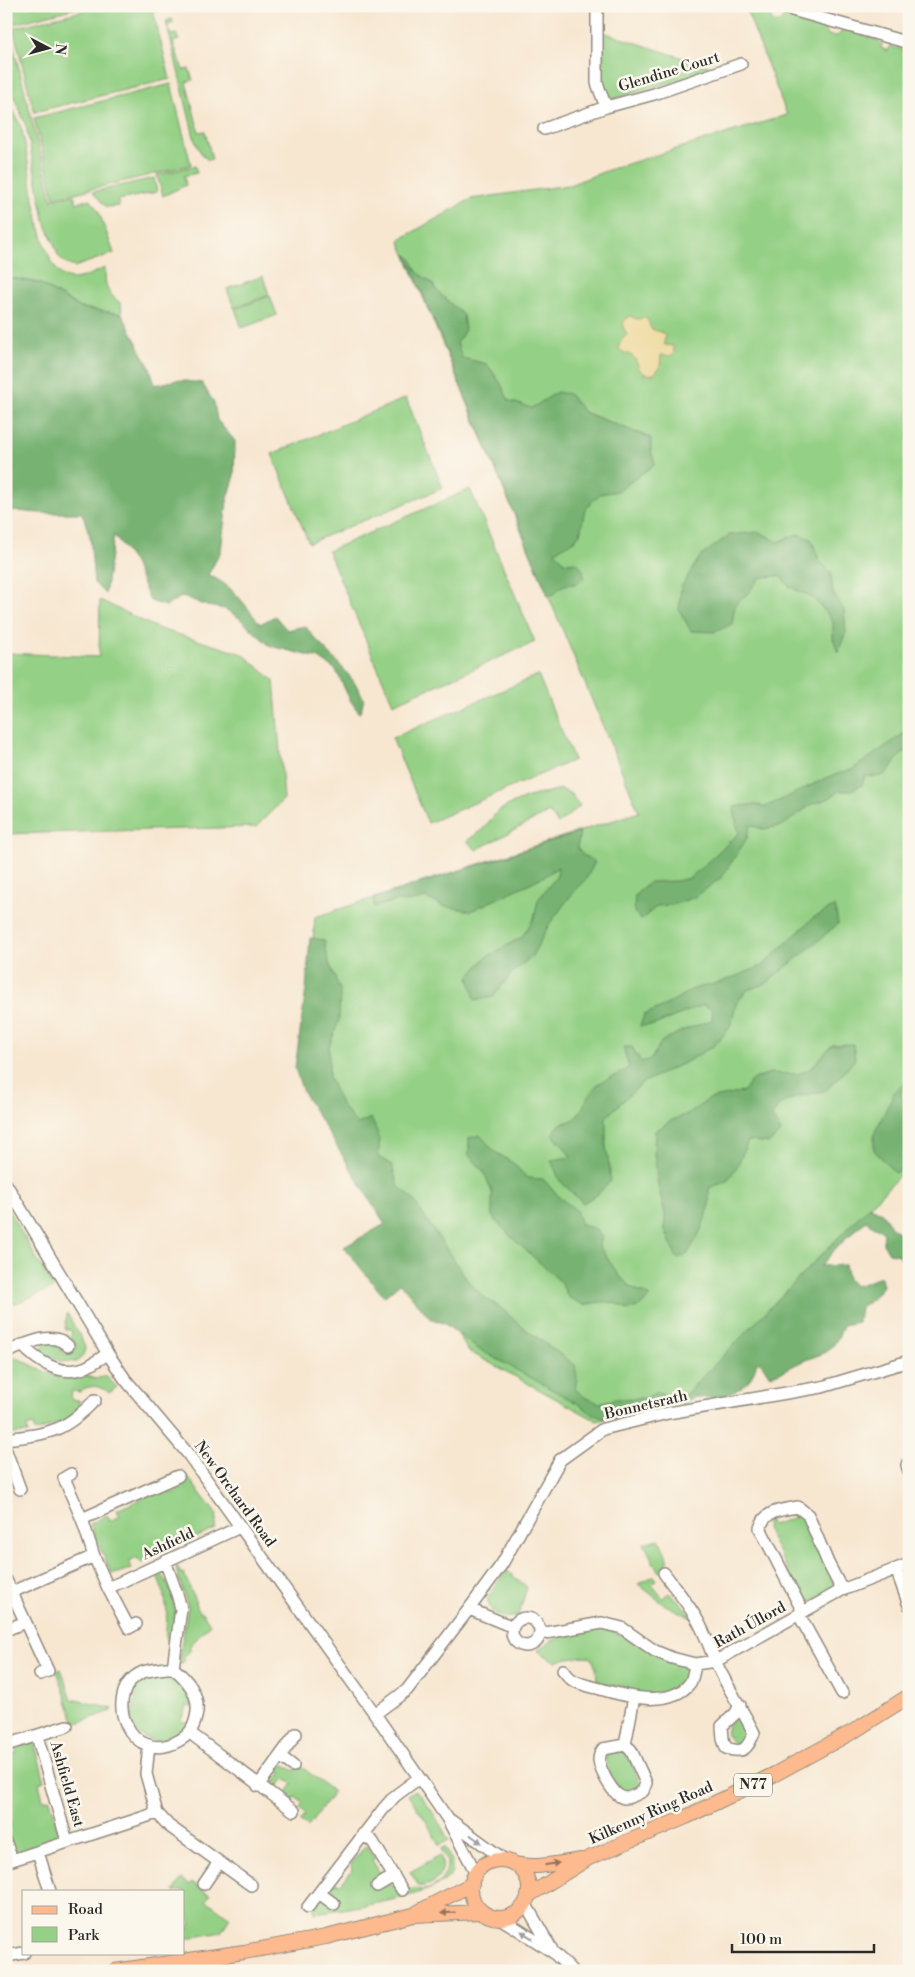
<svg xmlns="http://www.w3.org/2000/svg" width="915" height="1977" font-family="'Libre Bodoni',serif">
<style>
.green{fill:#94d085;stroke:#607e58}
.forest{fill:#77b272;stroke:#516e4e}
.sand{fill:#eeda9e;stroke:#8c8264}
.lines{fill:none;stroke-linecap:round;stroke-linejoin:round}
.minor-casing{stroke:#91897e;stroke-width:14}
.major-casing{stroke:#91897e;stroke-width:16}
.minor{stroke:#fff;stroke-width:11}
.major{stroke:#fcba8e;stroke-width:14}
.oneway{fill:#a0a0a0}
.oneway2{fill:#94725c}
.labels{text-anchor:middle;dominant-baseline:central;stroke-width:5;stroke-linejoin:round;paint-order:stroke}
.shield{fill:#fbf7ec;stroke:#696865;stroke-width:1}
.shield-label{font-size:14px;font-weight:bold;fill:#2b2b2b}
.street-label{font-size:15px;fill:#2b2b2b;stroke:#fbf7ec}
</style>
<rect width="100%" height="100%" fill="#fbf7ec"/>
<filter id="ink" filterUnits="userSpaceOnUse"><feTurbulence type="fractalNoise" baseFrequency=".02" numOctaves="2"/><feDisplacementMap in="SourceGraphic" scale="10" xChannelSelector="R" yChannelSelector="G"/><feConvolveMatrix kernelMatrix="1 2 1 2 8 2 1 2 1" color-interpolation-filters="sRGB"/></filter>
<filter id="wash" filterUnits="userSpaceOnUse"><feTurbulence type="fractalNoise" baseFrequency=".0096" numOctaves="4" result="noise"/><feDisplacementMap in="SourceGraphic" scale="20" xChannelSelector="R" yChannelSelector="G"/><feGaussianBlur stdDeviation="1.12" result="paint"/><feColorMatrix in="noise" values="0 0 0 0 0 0 0 0 0 0 0 0 0 0 0 0 0 1.4 0 .05"/><feComposite in="paint" operator="in"/></filter>
<g filter="url(#wash)">
<rect width="100%" height="100%" fill="#f7e7d1"/>
<path class="green" d="M6,6H84L6,26Z
M102,6H152L170,79L34,112L13,28Z
M748,6C760,6 769,11 773,22H779L786,15L825,25L827,35L837,36L844,29L878,40L882,44L881,48L888,51L890,46L909,52V1166L678,1402L597,1421L468,1351L302,1071L315,917L639,812L399,240L471,199L569,185L611,169L787,115L748,14Z
M172,19L173,23L167,26L171,35L176,34L179,40L173,42L183,70L189,69L193,80L186,82L199,132L205,131L212,159L208,160L202,155L195,141L166,21Z
M603,32L717,69L613,99C598,90 603,48 603,32Z
M10,33L52,200L74,195L77,203L90,199L98,210L114,253L74,267L67,264L59,257L44,219L26,126L6,77V34Z
M171,84L191,165L54,198L34,118Z
M6,96C11,107 19,119 22,131C31,163 36,261 65,277C76,283 95,272 105,268C105,287 106,291 121,304L122,314L81,308L39,283L6,277Z
M195,166L197,173L184,176L186,185L163,196L157,175Z
M154,178L157,192L118,200L119,206L106,207L93,192Z
M263,276L269,295L234,308L227,289Z
M270,296L277,315L242,328L235,309Z
M406,398L443,488L309,543L272,454Z
M470,489L535,642L393,704L328,551Z
M100,600L157,628L243,654L274,681L284,799L256,827L6,834V653L99,657Z
M538,675L574,760L428,823L392,738Z
M561,789L571,794L580,806L558,824L549,812L476,850L467,841L483,829L497,812L509,805L528,797Z
M6,1206L54,1288L6,1307Z
M67,1313L83,1342L85,1348L83,1356L76,1362L60,1361L40,1351L45,1343L57,1344L64,1354C72,1355 75,1352 76,1345L71,1338L72,1331L65,1329Z
M11,1355L50,1374L66,1379L87,1376L96,1379L106,1376L117,1387L109,1393C101,1385 89,1384 80,1392L72,1391L71,1399L79,1400L80,1411L64,1421L35,1432L33,1425L27,1427L28,1433L9,1434L6,1433V1357Z
M187,1476L217,1515L215,1529L141,1563L138,1558L129,1562L132,1568L118,1573H111L90,1524L107,1515L110,1521L120,1516L117,1510L163,1489L169,1490L172,1493L177,1491L178,1482Z
M794,1511L804,1517L835,1584L831,1591L810,1602L803,1600L768,1532L766,1523L769,1520L772,1525L793,1518V1512Z
M659,1539L669,1561L664,1566L665,1568L660,1572L657,1570L644,1543Z
M177,1566L181,1574L184,1573L200,1613L202,1612L210,1624L189,1647L191,1650L183,1658L185,1660L181,1665L179,1659L188,1607L176,1569Z
M506,1570L527,1587L519,1614C508,1620 500,1617 491,1610L487,1599Z
M160,1573C169,1580 175,1603 175,1614C175,1623 172,1633 171,1642L165,1639C168,1610 168,1601 156,1574Z
M654,1576L657,1580L652,1585L663,1598L669,1593L679,1601L694,1619L665,1605L638,1584Z
M603,1629L633,1639L681,1666L686,1670L687,1676L681,1686L659,1695L639,1694L620,1686L597,1683L596,1668L591,1657C582,1655 563,1658 556,1662L538,1651C553,1635 582,1630 603,1629Z
M61,1669L72,1699L113,1709L112,1711L75,1724L57,1671Z
M160,1673H172L185,1687L192,1707L186,1706L181,1721L189,1723C176,1743 152,1748 135,1730C130,1725 128,1715 125,1708L134,1709L136,1693L128,1691L141,1678Z
M739,1715L748,1731V1737C744,1741 739,1744 732,1743L726,1734L728,1725Z
M32,1743L35,1745L45,1781L39,1783L43,1800L50,1799L60,1836L58,1840L21,1853L17,1852L12,1847L6,1829L11,1826L6,1815V1756L17,1753L15,1746Z
M609,1750H619L628,1754L640,1784L638,1789L624,1794C614,1782 601,1765 609,1750Z
M280,1765H285L294,1771L299,1765L334,1792L308,1827L300,1822L305,1814L299,1809L303,1803L295,1797L290,1802L286,1797L287,1792L293,1784L285,1779L277,1788L272,1789L268,1786L270,1778L276,1781L282,1772L277,1768Z
M415,1790C429,1803 439,1823 449,1840L439,1845L426,1821L408,1795Z
M366,1845L375,1858L372,1860L380,1873L386,1869L390,1884L394,1885L400,1894L409,1888L411,1890L415,1888C429,1896 448,1879 447,1864C447,1859 443,1854 441,1849L445,1847C448,1853 454,1865 452,1872C443,1897 341,1909 315,1913L314,1908L321,1899L331,1896L329,1890L334,1883L341,1884L352,1870L351,1864Z
M440,1855C448,1870 436,1887 419,1886L410,1872Z
M182,1879L190,1885L192,1882L210,1895L206,1900L230,1918L221,1932L184,1939V1931L189,1928L191,1921L184,1908V1891H174Z"/>
<path class="forest" d="M406,254L410,257L417,272L432,283L438,292L463,315L465,330L457,343L462,358L487,364L500,382L509,401L532,408L557,392L569,394L584,412L651,438V451L655,464L618,491L600,494L585,509L580,534L574,541L555,551L565,563L577,562L583,570L584,578L578,584C567,584 561,584 554,594L548,595Z
M6,277L39,283L81,308L122,314L150,368L155,385L177,380L202,383L214,403L217,420L235,441L234,479L227,501L221,551L208,575C232,584 245,605 260,624L275,616L287,630L305,626C324,652 350,669 364,699L360,714L350,700L336,670L319,658L270,646L238,617L225,609L207,606L183,596L166,606L150,601L134,563L114,535L105,594L94,583L90,536L82,513H39L6,510Z
M760,532L778,542L797,534L811,539L820,562L831,572L833,593L844,610L846,632L838,652L833,638V622L821,606L808,595L790,587L780,576L761,577L748,593L735,605L732,624L715,632L691,631L679,610L681,587L700,557L729,535Z
M909,730V750C885,762 896,781 865,776L862,785L850,791H839L828,799L812,804L782,826L763,829L750,825L747,838L722,877L695,897L672,905L657,906L641,920L634,912L635,895L650,882L676,881L690,878L739,833L736,822L734,807L755,804L765,807L783,799L828,777L853,769Z
M580,832L577,848L583,855L595,862L586,879L575,890L550,923L532,956L512,973L493,997L475,1000L469,977L485,958L522,937L534,918L538,900L557,876L558,867L545,876L471,911L443,906L426,898L408,902L396,901L374,907V898Z
M835,906L838,924L767,983L747,990L736,1004L730,1027L715,1045L690,1060L642,1083L606,1117V1147L610,1170V1182L598,1194L583,1203L560,1181L551,1160L571,1157L562,1144L552,1135C563,1116 565,1127 576,1117C584,1109 588,1092 598,1084C608,1077 619,1076 629,1067L623,1047H632L641,1062L651,1059L662,1041L684,1030L712,1020V1009L703,1005L654,1025L640,1026L644,1015L666,1005L693,989L721,982L762,966L813,918Z
M310,938L324,940L328,960L340,990L339,1020L329,1047V1078L342,1106L357,1124L371,1118L380,1139L378,1157L392,1165L398,1186L412,1198L468,1281L484,1297L502,1309L524,1328L575,1365L577,1377L575,1389L586,1398L599,1403L616,1399L646,1398L657,1392L667,1396L668,1401L664,1409C633,1416 609,1430 582,1406L475,1347L445,1324L430,1318L400,1283L384,1297L344,1247L385,1224L303,1092L295,1068L306,989Z
M853,1044L855,1059L842,1075L825,1091L799,1096L780,1104L772,1116L781,1132L769,1143L748,1141L738,1165L727,1181L709,1188V1208L700,1232L687,1255L677,1258L665,1230V1214L658,1186L654,1153L655,1131L670,1121L688,1114L709,1099L743,1092L752,1080L770,1073L797,1074L810,1069L832,1045Z
M909,1080V1089L900,1092L909,1116V1163L895,1173L874,1150V1134L895,1091Z
M480,1135L494,1151L513,1163L527,1178L543,1179L560,1198L576,1210L581,1225L594,1228L602,1237L599,1246L618,1274L629,1286L651,1297L640,1306L628,1310C612,1299 602,1301 584,1305L568,1297L561,1282L510,1236L492,1216V1192L484,1172L469,1155V1138Z
M869,1206L881,1212L893,1229L903,1235L909,1232V1265L903,1263L899,1255L889,1253L883,1243L884,1233L866,1221L838,1246L821,1266L845,1265L848,1279L856,1286L881,1277L883,1286L871,1300L860,1308L858,1322L843,1325C833,1354 827,1351 801,1362C790,1367 782,1373 769,1375L762,1364L757,1361C756,1366 754,1372 752,1376C740,1395 714,1400 693,1397L683,1407L678,1402Z"/>
<path class="sand" d="M630,316L637,319L645,318L648,320L651,329L661,332L665,335L664,342L665,345L673,346L674,353L671,356L661,355L660,367L654,374C636,377 641,364 632,356C628,353 621,353 619,348C618,342 624,339 627,334L623,327V322Z"/>
</g>
<g filter="url(#ink)">
<g class="lines">
<defs>
<path id="minor" d="M597,6V83L606,107
M778,6L909,43
M544,129L606,107L654,94L741,64
M6,1184L108,1354L125,1379L188,1454L375,1714L447,1818L476,1873
M22,1345C37,1361 60,1377 84,1368C92,1365 100,1358 108,1354
M6,1353C23,1345 53,1329 68,1346
M6,1439C50,1433 63,1433 95,1400
M6,1451L20,1489
M907,1465L909,1471
M71,1474L64,1478L82,1519L94,1556L108,1588L129,1628L136,1624
M82,1519L178,1476
M165,1561L178,1597L181,1609L173,1668
M896,1569L909,1605
M664,1573C674,1587 686,1601 695,1616C706,1633 710,1651 719,1669C730,1691 743,1711 754,1733C747,1749 744,1754 726,1748L723,1739L722,1726L736,1713L740,1705
M6,1580L48,1671L40,1674
M108,1588L240,1527
M12,1592L94,1556
M469,1609L513,1627
M803,1612L760,1528C765,1510 782,1510 798,1507L808,1515L828,1563L842,1590
M799,1615L842,1693
M512 1632a14 14 0 1 1 28 0a14 14 0 1 1-28 0Z
M6,1630L25,1622
M540,1634L602,1623L622,1628L655,1651L672,1658L695,1664L716,1661L842,1590L909,1564
M166,1668H173C187,1679 199,1693 197,1712C195,1725 191,1734 180,1740C130,1770 99,1691 143,1672C150,1670 159,1669 166,1668Z
M563,1670C566,1673 568,1677 571,1679C578,1684 589,1686 597,1688C623,1696 670,1709 690,1683C693,1678 694,1670 695,1664
M375,1714L407,1690L469,1609L502,1564L560,1460L603,1429L668,1413L822,1387L909,1361
M190,1733L294,1811
M37,1736L67,1841
M6,1745L67,1726
M149,1745L146,1774L157,1813L169,1826L251,1885
M625,1745L603,1749C600,1753 599,1755 599,1760C600,1770 613,1797 625,1798C631,1798 637,1794 643,1791L646,1783L631,1750L625,1745L634,1697
M280,1756L293,1766
M258,1786L296,1734
M450,1820L506,1861
M363,1834L373,1842L402,1890
M6,1843L12,1860L157,1813
M38,1852L50,1891
M204,1884L219,1862
M377,1886L394,1876
M319,1893L334,1904
M525,1903L552,1950
M308,1907L384,1808L395,1796L419,1778
M500,1918L553,1952L572,1971
M6,1956L24,1953"/>
<path id="major" d="M471 1889a29 29 0 1 1 58 0a29 29 0 1 1-58 0Z
M515,1864C537,1869 559,1863 581,1860
M529,1895L589,1858L686,1817L775,1774L854,1731L909,1696
M418,1912L472,1884
M115,1971L244,1952L326,1937L413,1915L482,1912"/>
</defs>
<use href="#minor" class="minor-casing"/>
<use href="#major" class="major-casing"/>
<use href="#minor" class="minor"/>
<use href="#major" class="major"/>
</g>
<defs><path id="oneway-solid" d="M-6-.8H1V-3.2L6.5 0L1 3.2V.8H-6Z" transform="scale(1.25)"/></defs>
<g class="oneway">
<use href="#oneway-solid" transform="translate(476 1839) rotate(36)"/>
<use href="#oneway-solid" transform="translate(527 1935) rotate(-147)"/>
</g>
<g class="oneway2">
<use href="#oneway-solid" transform="translate(552 1864) rotate(-9)"/>
<use href="#oneway-solid" transform="translate(448 1913) rotate(177)"/>
</g>
</g>
<g class="labels">
<rect class="shield" x="734" y="1773.5" width="38" height="23" rx="4"/>
<g class="shield-label">
<text x="753" y="1785">N77</text>
</g>
<g class="street-label">
<text transform="translate(669 72) rotate(-17)">Glendine Court</text>
<text transform="translate(646 1405) rotate(-13)">Bonnetsrath</text>
<text transform="translate(235 1494) rotate(54)">New Orchard Road</text>
<text transform="translate(168 1544) rotate(-25)">Ashfield</text>
<text transform="translate(750 1625) rotate(-29)">Rath Úllord</text>
<text transform="translate(67 1784) rotate(74)">Ashfield East</text>
<text transform="translate(651 1813) rotate(-24)">Kilkenny Ring Road</text>
</g>
</g>
<rect width="915" height="1977" fill="none" stroke="#fbf7ec" stroke-width="25"/>
<rect x="22" y="1890" width="162" height="65" fill="#fbf7ec" stroke="#a8a59f"/>
<rect x="32" y="1906" width="25" height="8" fill="#fcba8e" stroke="#a8a59f"/>
<text x="68" y="1914" font-size="15" fill="#2b2b2b">Road</text>
<rect x="32" y="1927" width="25" height="15" fill="#94d085" stroke="#a8a59f"/>
<text x="68" y="1940" font-size="15" fill="#2b2b2b">Park</text>
<g transform="translate(48 48) rotate(96)" stroke="#fbf7ec" stroke-width="4" paint-order="stroke">
<path d="M0-4L9 19L0 12L-9 19Z" fill="#2b2b2b"/>
<text y="-8" font-size="14" font-weight="bold" text-anchor="middle" fill="#2b2b2b">N</text>
</g>
<path d="M732 1944v8h142v-8" fill="none" stroke="#2b2b2b" stroke-width="2.5"/>
<text x="740" y="1944" font-size="15" fill="#2b2b2b" stroke="#fbf7ec" stroke-width="4" paint-order="stroke">100 m</text>
</svg>
